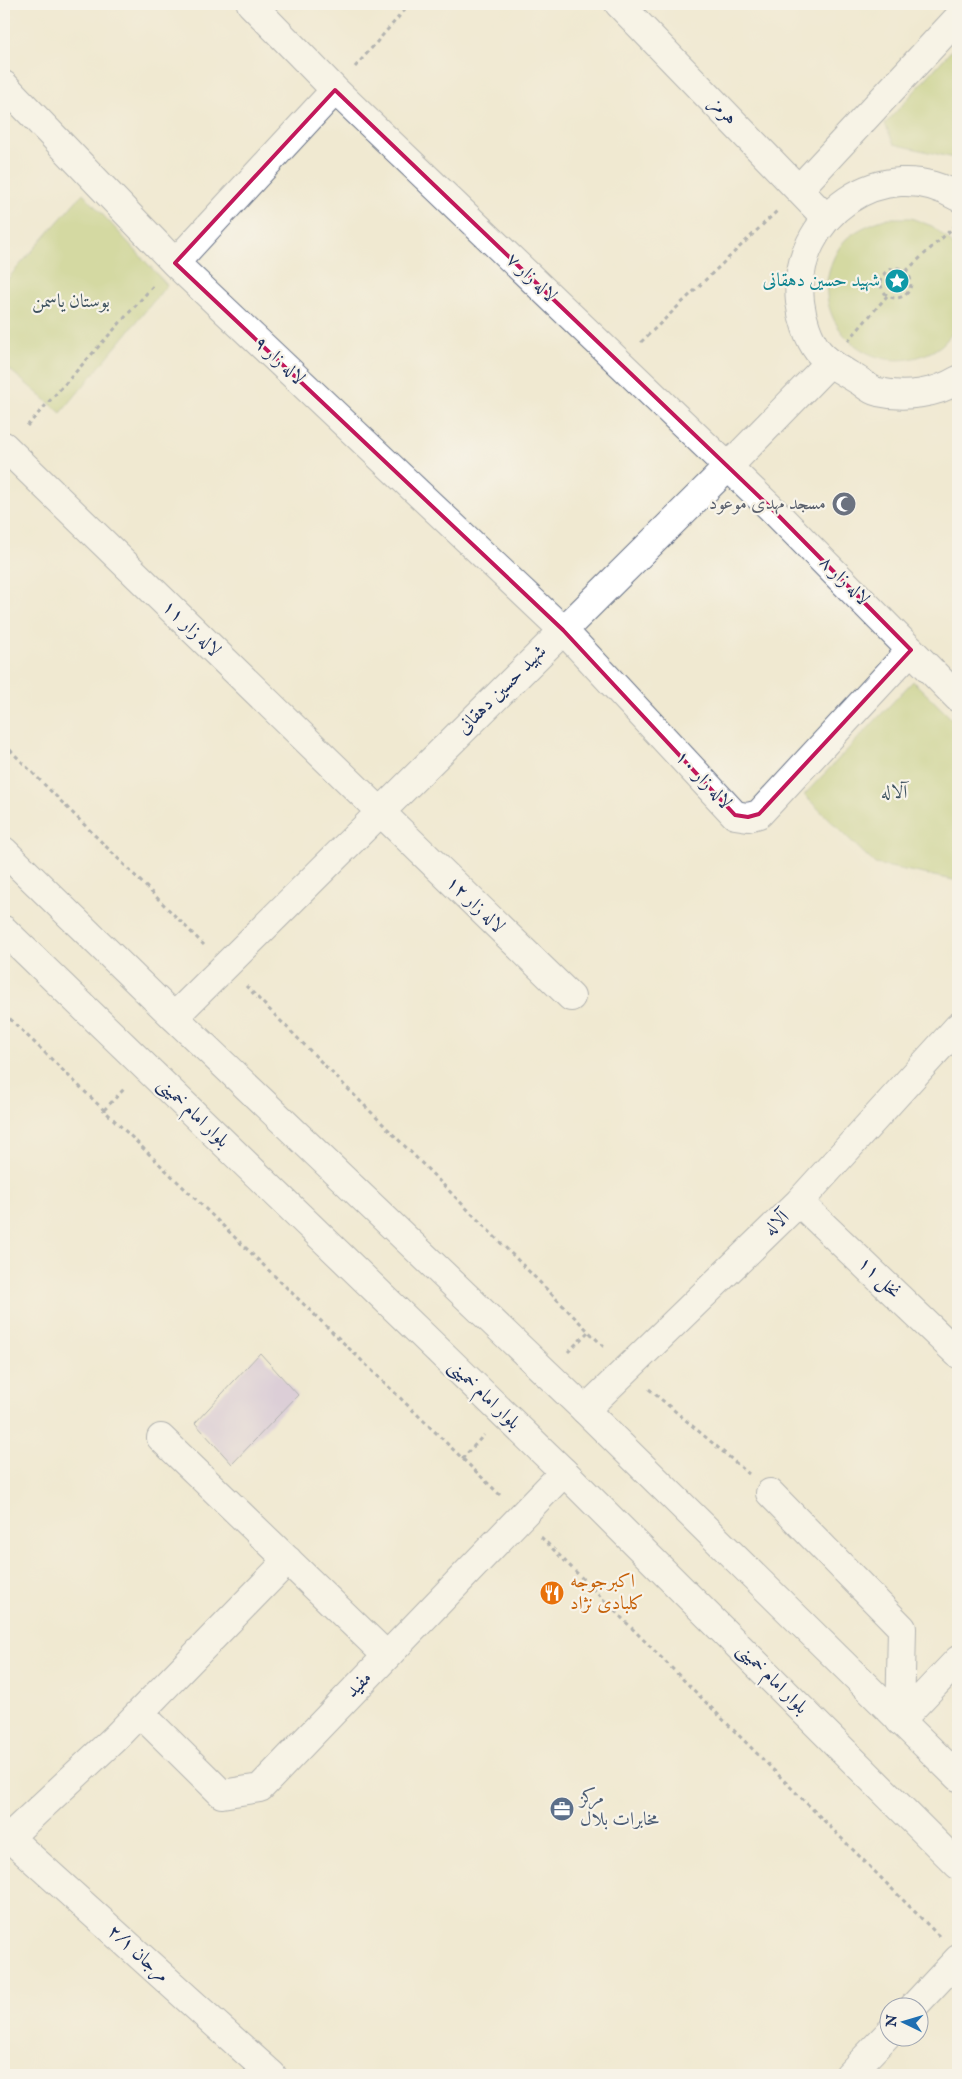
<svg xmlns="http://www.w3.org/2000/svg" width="962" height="2079" font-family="'IM FELL English',Amiri,serif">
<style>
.green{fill:#b1c569;stroke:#667a64}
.building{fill:#c3aede}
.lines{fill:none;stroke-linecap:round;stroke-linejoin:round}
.minor-casing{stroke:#667086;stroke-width:30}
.major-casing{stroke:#667086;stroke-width:30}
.path{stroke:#667086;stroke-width:3;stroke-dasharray:4 4;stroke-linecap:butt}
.minor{stroke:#fff;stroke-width:28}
.major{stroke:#fff;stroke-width:28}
.marked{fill:none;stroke:#c2185b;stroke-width:4;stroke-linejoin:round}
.labels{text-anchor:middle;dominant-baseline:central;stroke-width:4.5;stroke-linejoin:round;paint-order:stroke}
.street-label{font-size:19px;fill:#1b2f5e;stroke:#f7f3e8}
.culture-label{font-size:19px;fill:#0d838f;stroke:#f7f3e8;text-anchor:end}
.park-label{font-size:19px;fill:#405461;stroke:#f7f3e8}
.worship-label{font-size:19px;fill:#5b616d;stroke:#f7f3e8;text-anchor:end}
.food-label{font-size:19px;fill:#c56008;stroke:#f7f3e8;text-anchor:start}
.service-label{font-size:19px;fill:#4e5e75;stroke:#f7f3e8;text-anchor:start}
</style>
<rect width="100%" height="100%" fill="#f7f3e8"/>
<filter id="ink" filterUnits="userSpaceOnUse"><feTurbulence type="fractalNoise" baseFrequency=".02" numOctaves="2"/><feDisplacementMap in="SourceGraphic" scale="10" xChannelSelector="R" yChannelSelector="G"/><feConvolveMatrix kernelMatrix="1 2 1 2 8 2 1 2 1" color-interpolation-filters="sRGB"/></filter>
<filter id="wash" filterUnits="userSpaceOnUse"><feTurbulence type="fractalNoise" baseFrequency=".0096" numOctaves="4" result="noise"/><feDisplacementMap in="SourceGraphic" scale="20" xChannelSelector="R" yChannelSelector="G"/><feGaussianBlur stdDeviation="1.12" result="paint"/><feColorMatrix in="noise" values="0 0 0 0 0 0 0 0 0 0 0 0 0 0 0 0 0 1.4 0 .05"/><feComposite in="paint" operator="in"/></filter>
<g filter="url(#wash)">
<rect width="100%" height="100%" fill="#f0e9d1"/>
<path class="green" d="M958,43V159L894,144L885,124Z
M83,193L167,285L61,413L4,365V283Z
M888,218H911L932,226L950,241L958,254V326C953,332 948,339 943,344C934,352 921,357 909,359C859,367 816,320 829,271C832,260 838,247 847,238C860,228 872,223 888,218Z
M913,681L958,725V881L875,864L804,795Z"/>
<g id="blocks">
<path class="building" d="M260,1353L298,1395L232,1464L195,1423Z"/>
</g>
</g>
<g filter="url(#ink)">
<use href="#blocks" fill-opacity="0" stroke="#667086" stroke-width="1"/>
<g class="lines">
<defs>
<path id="minor" d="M251,4L335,90L771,508L958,698
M619,4L826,218
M4,85L175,263L563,630L735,815L748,817L759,814L911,650
M799,189L958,18
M958,197C883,151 791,217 800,302C802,318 808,338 818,351C829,365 847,373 861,382C866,386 872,391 878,392C905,398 935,394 958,380
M175,263L335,90
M4,446L571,997
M174,1017L728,467L830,362
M799,1202L958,1354
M585,1410L799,1202L958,1027
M161,1438L387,1656
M770,1493L902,1628L900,1721
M140,1713L222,1794L260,1788L564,1472
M900,1721L958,1660
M4,1833L272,2075
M4,1842L114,1739L288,1560
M914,2006L958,1959
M849,2075L890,2032"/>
<path id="major" d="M4,851L174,1017L585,1410L958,1777
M4,930L564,1472L958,1865"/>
</defs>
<use href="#minor" class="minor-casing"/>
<use href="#major" class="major-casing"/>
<path class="path" d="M355,67L410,4
M881 283a15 15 0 1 1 30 0a15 15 0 1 1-30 0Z
M906,271L955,226
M848,341L887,296
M641,342L777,211
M27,426L155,284
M4,744L204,945
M246,986L606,1349
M4,1013L500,1495
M104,1110L124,1089
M568,1352L589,1331
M649,1389L749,1474
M462,1459L484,1435
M541,1537L939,1936"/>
<use href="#minor" class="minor"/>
<use href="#major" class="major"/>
</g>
</g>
<path d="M0 0H962V2079H0ZM335,90L771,508L911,650L759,814L748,817L735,815L563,630L175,263Z" fill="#f0e9d1" fill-opacity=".55" fill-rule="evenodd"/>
<path class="marked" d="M335,90L771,508L911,650L759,814L748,817L735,815L563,630L175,263Z"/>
<defs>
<symbol id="sight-disc" viewBox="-11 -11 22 22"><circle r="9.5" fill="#0f9aa8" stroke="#f7f3e8"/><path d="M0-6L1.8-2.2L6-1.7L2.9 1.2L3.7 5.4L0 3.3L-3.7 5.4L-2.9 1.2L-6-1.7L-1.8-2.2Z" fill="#fff"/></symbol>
<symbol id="mosque-disc" viewBox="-11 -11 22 22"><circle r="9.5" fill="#6b7280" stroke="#f7f3e8"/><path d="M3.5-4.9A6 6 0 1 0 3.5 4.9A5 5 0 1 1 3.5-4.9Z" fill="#fff"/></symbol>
<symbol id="restaurant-disc" viewBox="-11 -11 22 22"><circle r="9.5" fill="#e8710a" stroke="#f7f3e8"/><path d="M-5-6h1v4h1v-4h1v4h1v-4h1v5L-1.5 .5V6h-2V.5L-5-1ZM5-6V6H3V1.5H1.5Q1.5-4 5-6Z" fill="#fff"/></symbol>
<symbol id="office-disc" viewBox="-11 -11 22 22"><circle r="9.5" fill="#5c6f8a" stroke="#f7f3e8"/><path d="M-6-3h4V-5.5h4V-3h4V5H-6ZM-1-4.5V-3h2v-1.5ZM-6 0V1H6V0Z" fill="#fff"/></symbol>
</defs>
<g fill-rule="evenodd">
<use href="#sight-disc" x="883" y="267" width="28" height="28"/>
<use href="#mosque-disc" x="830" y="490" width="28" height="28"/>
<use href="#restaurant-disc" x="538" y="1579" width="28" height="28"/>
<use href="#office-disc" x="548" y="1795" width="28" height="28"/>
</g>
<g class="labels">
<g class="street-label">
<text transform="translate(723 111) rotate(46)">هرمز</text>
<text transform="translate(531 278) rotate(44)">لاله زار ۷</text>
<text transform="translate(279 361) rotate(43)">لاله زار ۹</text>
<text transform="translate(844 581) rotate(45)">لاله زار ۸</text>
<text transform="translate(191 629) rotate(44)">لاله زار ۱۱</text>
<text transform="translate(502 690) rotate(-45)">شهید حسین دهقانی</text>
<text transform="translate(703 780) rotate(47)">لاله زار ۱۰</text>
<text transform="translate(475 905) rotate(44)">لاله زار ۱۲</text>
<text transform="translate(193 1113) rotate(44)">بلوار امام خمینی</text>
<text transform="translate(777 1224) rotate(-44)">آلاله</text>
<text transform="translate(879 1278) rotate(44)">نخل ۱۱</text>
<text transform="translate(484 1395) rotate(44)">بلوار امام خمینی</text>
<text transform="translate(772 1679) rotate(45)">بلوار امام خمینی</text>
<text transform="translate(359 1685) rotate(-46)">مفید</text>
<text transform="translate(138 1954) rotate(42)">مرجان ۲/۱</text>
</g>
<g class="culture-label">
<text x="880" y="281">شهید حسین دهقانی</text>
</g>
<g class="park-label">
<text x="71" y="302">بوستان یاسمن</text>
<text x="894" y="793">آلاله</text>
</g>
<g class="worship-label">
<text x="826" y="504">مسجد مهدی موعود</text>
</g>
<g class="food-label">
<text x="570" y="1582">اکبرجوجه<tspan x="570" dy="22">کلبادی نژاد</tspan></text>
</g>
<g class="service-label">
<text x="580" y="1798">مرکز<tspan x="580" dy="22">مخابرات بلال</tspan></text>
</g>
</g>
<rect width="962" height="2079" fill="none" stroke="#f7f3e8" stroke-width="20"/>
<g transform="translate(904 2022) rotate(275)"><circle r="24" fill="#f7f3e8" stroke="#9fa5b1"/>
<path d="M0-4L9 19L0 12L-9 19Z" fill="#1f6fb2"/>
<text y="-8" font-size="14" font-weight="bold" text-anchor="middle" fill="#1b2f5e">N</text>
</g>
</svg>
